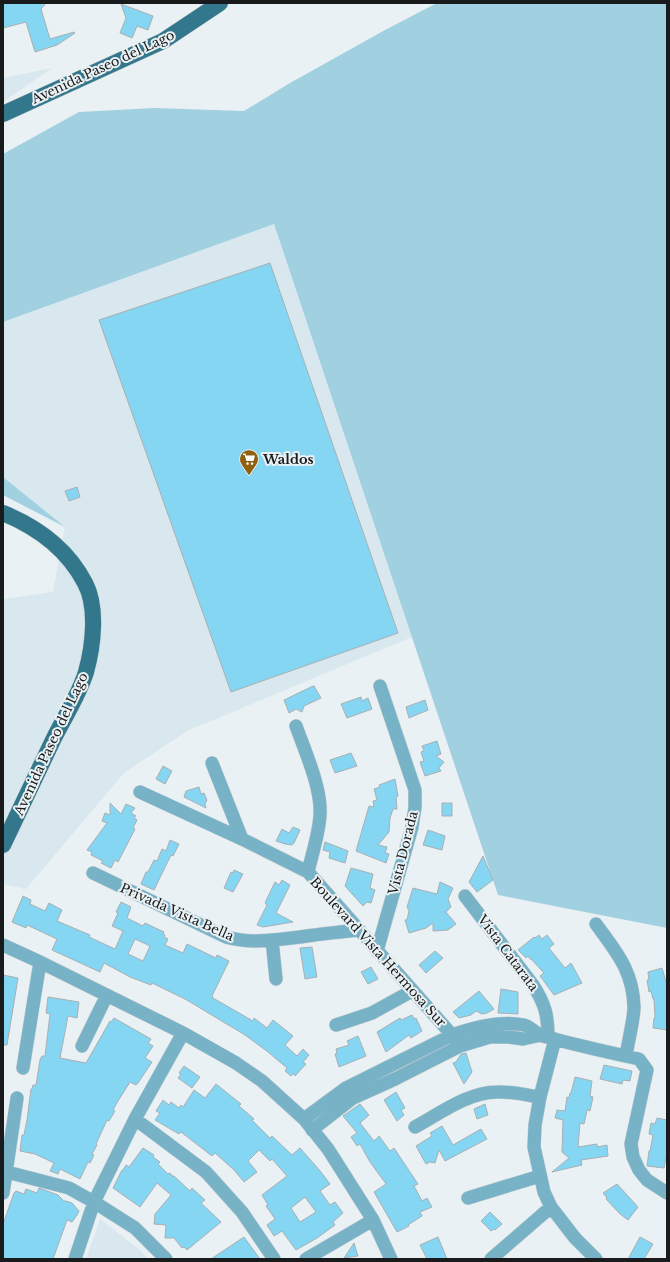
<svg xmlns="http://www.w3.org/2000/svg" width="670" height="1262" font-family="'Libre Baskerville',serif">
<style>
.built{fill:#d8e8ee}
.green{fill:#a1d0e1}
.building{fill:#85d6f3;stroke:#a9afb2;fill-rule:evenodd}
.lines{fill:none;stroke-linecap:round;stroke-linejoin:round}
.minor-casing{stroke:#c8cfd1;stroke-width:14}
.major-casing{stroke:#c8cfd1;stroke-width:17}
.minor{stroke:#78b2c7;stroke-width:13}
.major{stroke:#33778d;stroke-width:16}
.labels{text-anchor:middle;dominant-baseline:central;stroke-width:4;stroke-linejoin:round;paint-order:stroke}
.street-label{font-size:13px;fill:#181a1b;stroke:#eaf1f4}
.poi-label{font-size:13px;font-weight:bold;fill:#181a1b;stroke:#eaf1f4;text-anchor:start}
</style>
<rect width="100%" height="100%" fill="#eaf1f4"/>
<path class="built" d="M52,68L3,102V78Z
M274,224L412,637L187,731L124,773L26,889L3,884V599L53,592L65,527L3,477V322Z
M100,1219L139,1249L148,1259H86Z"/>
<path class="green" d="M437,3H667V928L498,895L274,224L3,322V154L79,112L154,108L244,111L290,83L385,30Z
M3,477L65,527L3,495Z"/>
<path class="building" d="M3,3H46L41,9L50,39L74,32L75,33L57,45L35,52L26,22L3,28Z
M121,4L153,16L148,30L137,26L132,38L120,33L126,18Z
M270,263L398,633L231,692L99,320Z
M77,487L80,497L69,501L65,491Z
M313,686H314L321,698L304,706L302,712L296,709L289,713L284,700Z
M361,697L362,701L368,698L372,709L347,718L341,704Z
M425,700L428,710L409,718L406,707Z
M437,741L441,754L436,756L444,762L439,768L441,771L425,776L420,762L424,761L421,752L424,751L422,746Z
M351,753L357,766L335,773L330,760Z
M163,766L172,771L165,784L156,779Z
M395,779L398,796L396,798L397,809H393L390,818L389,832L378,845L387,847L385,853L389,854L386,863L356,851L369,806L374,807L373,801L377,800L374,789L380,787L379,785Z
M199,787L201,794L204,793L207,800L205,804L206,808L184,797L186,791Z
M110,803L121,814L126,804L135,808L131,813L136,816L134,818L137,820L133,828L135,829L118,862L115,860L111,868L101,863L103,861L91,855L92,852L87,850L107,823L102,821L105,813L110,815Z
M442,803H452V816H442Z
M293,827L300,830L294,843L292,845L285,844L276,841L282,829L289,833Z
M428,830L445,836L442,850L423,845Z
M170,840L179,844L173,856L171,855L154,890L141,884L146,872H148L154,860L157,861L162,849L166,851Z
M325,842L348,851L345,863L329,858L330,852L323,850Z
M483,856L493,880L477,892L469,882Z
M351,868L373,874L370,888L375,890L371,903L367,902L363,906L345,886Z
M234,870L243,874L233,892L224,888L231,872L233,873Z
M282,880L290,885L276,913L293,922L263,927L257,925L267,905L265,903L275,882L279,885Z
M440,882L453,888L448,899L451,907L446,912L456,924L448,930L433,931V923L426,928L409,933L405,920H407L409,911L407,907L413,888L437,894Z
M23,896L31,900L30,904L45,911L49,903L62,910L57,921L90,935L89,937L115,949L123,931L112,926L118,913L116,912L121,902L131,907L127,918L143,926L145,923L164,932L163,934L165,935L164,937L168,939L165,945L183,953L187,944L216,958L217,955L229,961L212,996L213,998L253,1021L254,1018L267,1028L273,1020L293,1036L285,1045L297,1056L303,1049L309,1055L303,1062L306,1064L295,1076L293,1073L291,1076L285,1071L287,1068L268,1052L245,1035L185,999L152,983L151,985L130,977L104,963L100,972L52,950L57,939L27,925L26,928L12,922ZM135,939L150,946L143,961L128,954Z
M539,935L542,939L547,935L554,944L549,948L565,968L571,963L582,983L554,995L540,976L544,973L531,959H530L528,956L526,958L518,950L534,937L535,938Z
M312,947L317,977L305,979L300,948Z
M435,951L443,958L426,973L419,965Z
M371,967L378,979L368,984L361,972Z
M662,968L667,985V1030L653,1028L654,1018H655L654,999H653L651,991L649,992L647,980H649L648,972Z
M3,975L18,978L7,1045H3Z
M501,989L518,992V1014L498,1013Z
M479,991L494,1009L487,1013L482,1014L476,1011L471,1015L459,1018L453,1012Z
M48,997L79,1002L77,1018L68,1016L60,1058L86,1063L110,1021L111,1022L114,1018L151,1039L148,1043L153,1046L145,1058L152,1062L138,1083L136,1085L130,1082L118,1101L113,1110L115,1111L109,1121L107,1120L96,1144L97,1145L92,1154L94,1155L90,1163L88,1162L80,1179L60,1169L58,1174L50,1171L54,1163L35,1154L20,1151L22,1135H24L27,1120L31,1089H32L33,1085H36L40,1060L42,1056H45L50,1014L46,1013Z
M412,1015L414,1019L416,1018L422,1031L411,1038L409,1035L386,1052L377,1032L400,1018L401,1020Z
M358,1036L366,1056L339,1067L335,1054H337L336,1049L349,1045L347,1041Z
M466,1053L472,1072L464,1084L453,1063L456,1062L461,1054Z
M604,1065L632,1071L630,1081L623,1080L622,1084L600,1079Z
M184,1066L200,1077L192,1088L178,1078L181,1074L179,1073Z
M575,1077L592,1081L590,1096L593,1097L590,1111L587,1110L584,1124L580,1123L578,1147L597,1144V1147L607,1145L608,1156L581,1160L582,1165L552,1172L569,1158L562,1152L563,1120L555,1118L557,1110L565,1111L567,1097L569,1098L570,1093H571Z
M216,1084L241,1104L239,1106L254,1119L252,1120L270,1138L272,1136L292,1155L300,1148L321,1172L330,1184L320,1191L330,1205L335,1202L343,1213L333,1222L335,1225L317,1238L296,1250L282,1231L274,1236L267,1225L275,1219L266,1206L268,1205L262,1195L287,1176L272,1159L270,1161L259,1150L248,1161L257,1172L244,1182L234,1170L215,1153L212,1156L181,1132L179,1134L155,1120L160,1113L156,1111L163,1100L169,1105L171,1102L179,1108L181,1105L183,1107L194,1090L205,1098ZM305,1197L316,1212L300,1222L291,1208Z
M396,1092L405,1108L401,1110L404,1115L397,1121L384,1100Z
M360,1104L369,1115L360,1123L374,1141L379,1136L390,1151L394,1148L418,1184L414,1186L422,1201L427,1198L432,1207L420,1212L422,1216L408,1225L409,1226L397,1232L374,1192L386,1184L370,1162L360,1144L357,1146L351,1137L357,1133L343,1116Z
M485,1104L488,1115L477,1119L474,1109Z
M657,1118L667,1120V1153L664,1168L647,1166L649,1151H650L653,1135L649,1134L651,1123L655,1124Z
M442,1126L453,1145L481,1129L487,1139L445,1161L439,1150L435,1163L430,1162L426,1164L416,1146L432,1136L430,1133Z
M143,1148L154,1155L153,1157L160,1162L158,1164L168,1174L170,1173L172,1176H174L190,1191L192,1188L205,1200L201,1203L221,1222L187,1250L184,1247L182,1248L174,1238H165L166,1225L154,1224L155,1214L171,1195L157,1183L140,1207L113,1188L122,1170H123L126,1165L129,1167Z
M617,1184L638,1207L628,1220L620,1214L606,1199L607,1198L603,1193Z
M39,1188L58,1195L64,1201H66L72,1203L79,1211L77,1215L72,1222L67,1220L53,1259H3V1224L14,1193L16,1191L24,1194L26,1189L37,1193Z
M490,1212L502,1224L495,1230L494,1229L491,1231L481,1221Z
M244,1237L260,1259H211Z
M438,1237L447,1259H427L420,1245Z
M640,1237L653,1244L644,1259H628Z
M354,1243L358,1256L344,1258Z"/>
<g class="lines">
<defs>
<path id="minor" d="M296,726C305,751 322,789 320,815C319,834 312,854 308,872
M212,763L242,839
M140,792L242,839L308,872L452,1035L460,1046
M93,873L226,937C250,944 275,940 300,937C319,934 339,932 359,930
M465,896L533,985C545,1004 548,1015 548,1037
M596,924C616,952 633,970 634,1007C634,1019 628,1042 626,1056
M272,940L276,979
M3,945L40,962L183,1033L236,1063L262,1081L304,1119L328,1149L373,1220L391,1259
M377,951L412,827L415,807V790L380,686
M336,1025L372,1013L412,991
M555,1039L540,1097L535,1125L534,1147L544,1192L551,1207L575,1238L596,1259
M82,1046L107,995
M23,1068L40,962
M135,1119L206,1172L242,1212L274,1259
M304,1119L346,1088L452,1035C474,1027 500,1020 524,1025C531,1027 536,1034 543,1036C575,1045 607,1052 639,1059L647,1070L631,1144L633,1157L639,1170L647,1180L667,1193
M415,1127C439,1114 468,1092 497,1092C511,1091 526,1095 540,1097
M312,1130L353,1098L395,1079L460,1046L490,1037H509L523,1039L541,1035
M3,1171L69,1188L94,1202L135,1228L166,1259
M3,1193L17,1098
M468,1198L540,1176
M75,1259L94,1202L135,1119L183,1033
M306,1259L373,1220
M491,1259L551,1207"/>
<path id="major" d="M3,114L163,41L220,3
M3,513C37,527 68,550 85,583C98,607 93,647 86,672C79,695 65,716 54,738C37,774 20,809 3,845"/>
</defs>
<use href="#minor" class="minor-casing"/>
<use href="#major" class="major-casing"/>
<use href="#minor" class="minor"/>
<use href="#major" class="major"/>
</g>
<defs>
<symbol id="supermarket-pin" viewBox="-11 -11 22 30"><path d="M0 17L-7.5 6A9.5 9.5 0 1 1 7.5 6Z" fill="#91600e" stroke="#eaf1f4"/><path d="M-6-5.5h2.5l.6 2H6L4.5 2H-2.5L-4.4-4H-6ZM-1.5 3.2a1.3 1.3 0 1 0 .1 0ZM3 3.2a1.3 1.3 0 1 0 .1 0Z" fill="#fff"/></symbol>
</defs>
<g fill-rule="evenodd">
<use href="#supermarket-pin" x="238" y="448" width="22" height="30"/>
</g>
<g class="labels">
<g class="street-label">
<text transform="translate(103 67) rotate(-25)">Avenida Paseo del Lago</text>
<text transform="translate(51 744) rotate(-65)">Avenida Paseo del Lago</text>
<text transform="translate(403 853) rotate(-76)">Vista Dorada</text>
<text transform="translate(177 912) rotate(24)">Privada Vista Bella</text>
<text transform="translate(378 952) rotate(48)">Boulevard Vista Hermosa Sur</text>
<text transform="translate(508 953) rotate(53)">Vista Catarata</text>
</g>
<g class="poi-label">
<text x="263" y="459">Waldos</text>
</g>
</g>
<rect width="670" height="1262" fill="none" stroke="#181a1b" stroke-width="8"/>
</svg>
